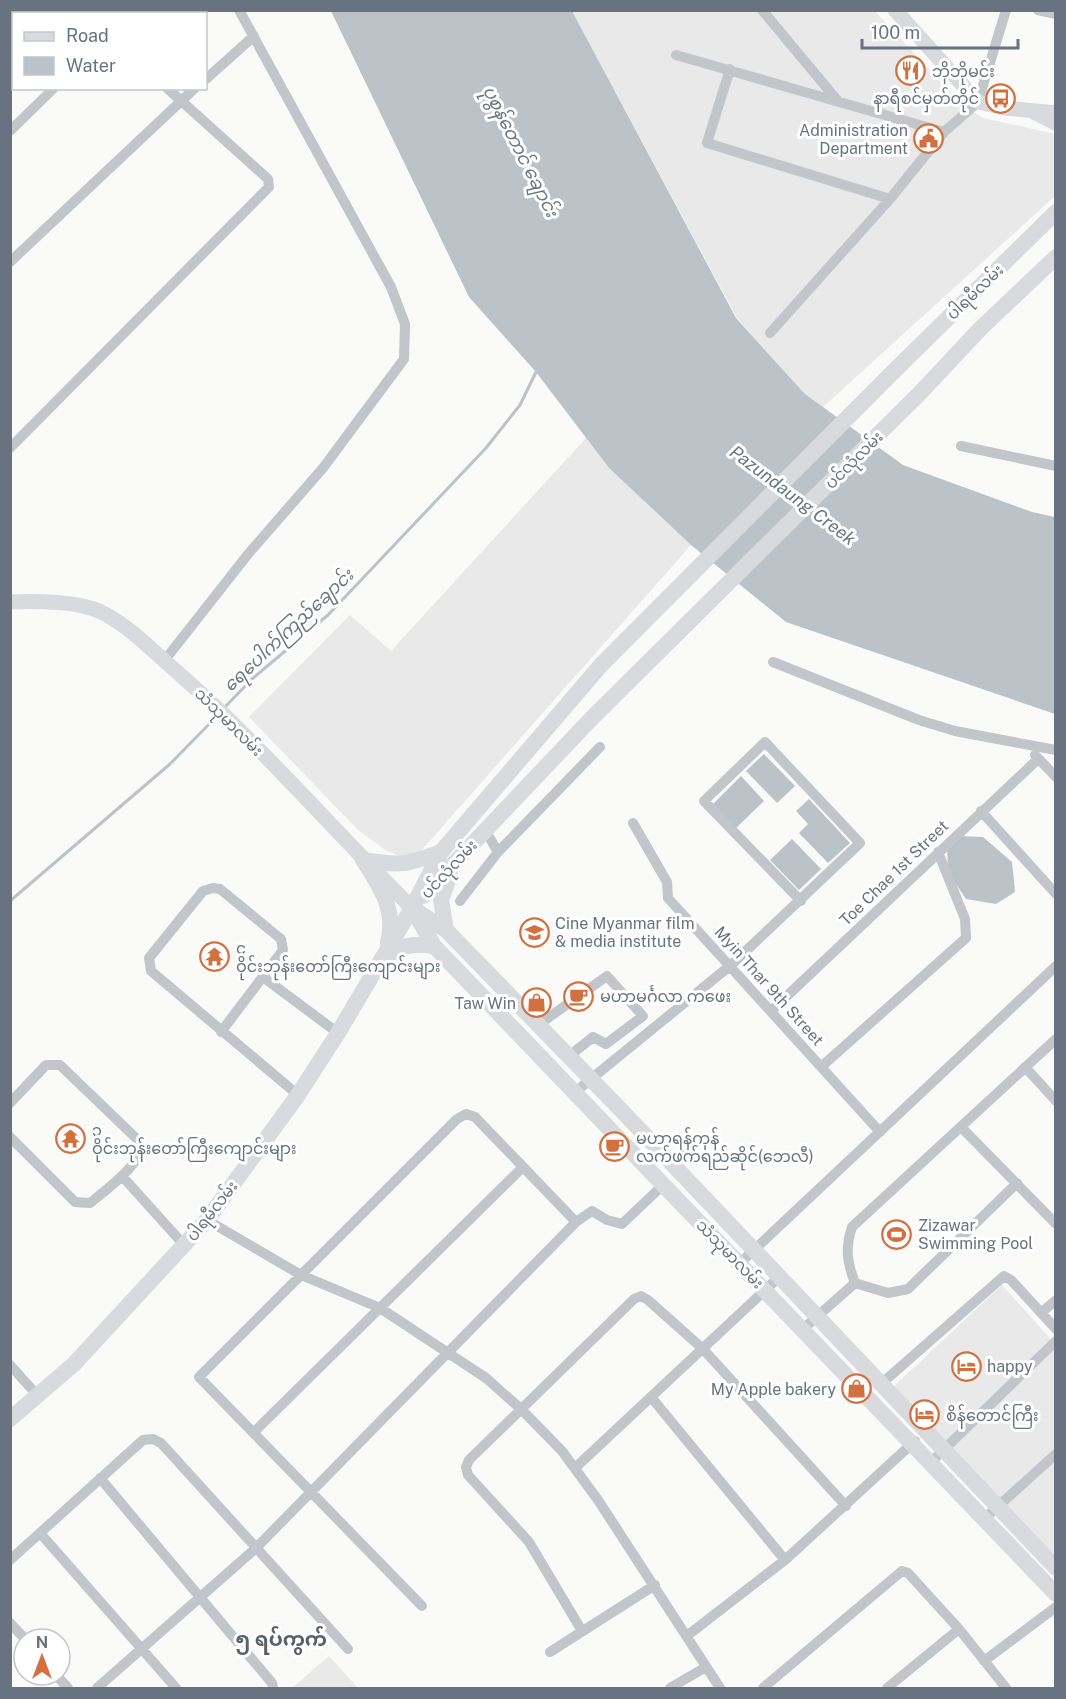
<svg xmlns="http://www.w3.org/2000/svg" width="1066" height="1699" font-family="'Public Sans','Noto Sans Myanmar',sans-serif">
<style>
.built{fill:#e8e9e8}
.water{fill:#bbc3c8}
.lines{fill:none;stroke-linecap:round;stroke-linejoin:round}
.stream{stroke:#bbc3c8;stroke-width:3}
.minor{stroke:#c2c5c9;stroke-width:10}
.secondary{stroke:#d8dade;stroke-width:15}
.primary{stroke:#d8dade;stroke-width:16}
.labels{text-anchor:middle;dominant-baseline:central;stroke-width:6;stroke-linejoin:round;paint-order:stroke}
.poi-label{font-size:16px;fill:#677380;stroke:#fff;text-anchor:start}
.street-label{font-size:16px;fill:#677380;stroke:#fff}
.water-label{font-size:18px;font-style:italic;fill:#687780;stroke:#fff}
.quarter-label{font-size:20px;font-weight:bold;fill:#59626c;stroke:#fff}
</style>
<rect width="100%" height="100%" fill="#fafaf8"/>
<path class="built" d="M572,11H875L962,105L983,118L1055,134V196L823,407L805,394L737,318Z
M586,438L609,468L691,545L420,852L404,859L384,849L358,830L249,717L350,615L391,651Z
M1002,1285L1055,1344V1556L892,1388Z
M329,1656L358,1688H292Z"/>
<path class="water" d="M331,11H572L736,318L805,394L903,465L1032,512L1055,517V714L786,622L691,545L609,468L536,372L469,297Z
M764,754L795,786L777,803L746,771Z
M741,776L764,801L736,828L713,804Z
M809,799L850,843L828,863L799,833L808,824L796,811Z
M959,836L983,837L1012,862L1015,892L996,904L966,899L948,872L947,846Z
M792,839L821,869L799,890L770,860Z"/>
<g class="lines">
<path class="stream" d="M223,709L252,679L328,615L486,448L520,405L537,370
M10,901L170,764L217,716"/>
<path class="minor" d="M762,10L837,100
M1038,10L1056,14
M676,55L944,132
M730,69L707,143L890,199
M206,79L254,36
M10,131L54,88
M10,262L195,88
M770,333L890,199L944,132L978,102L1006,10
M961,446L1056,466
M10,448L269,187L268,179L167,88
M164,661L249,553L323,468L404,359L405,324L391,287L239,10
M773,662L919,720L955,731L1056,750
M1035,755L1056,777
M981,811L1056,894
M633,823L667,882L668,898L880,1132
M485,830L498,852
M460,901L498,852L600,747
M263,977L338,1033
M771,1011L1038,759
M538,1025L607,976L643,1016L606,1044L593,1037L568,1057
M221,1032L283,950L281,939L220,889L213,888L203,891L149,958L151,971L298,1095
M821,1067L966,938L965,919L938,852
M1025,1067L1056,1101
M575,1092L731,965L860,843L765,742L704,801L801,901
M10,1103L46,1065H60L139,1141C148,1161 104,1191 90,1203L75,1202L10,1137
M962,1128L1056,1224
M122,1176L185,1246
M1017,1183L908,1289L888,1293L855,1283C847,1262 845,1248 852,1227L1056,1039
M207,1220L301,1275L380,1308L486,1378L522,1410L562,1451L598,1500L720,1688
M739,1264L1056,966
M1041,1313L1056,1300
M803,1329L855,1283
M10,1365L38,1396
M881,1384L1004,1276L1011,1280L1056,1329
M651,1397L785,1560
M254,1432L523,1167
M930,1463L1056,1341
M575,1468L779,1277
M100,1478L272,1683L273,1688
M984,1519L1056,1454
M40,1533L176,1688
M10,1560L143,1440L153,1439L161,1443L348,1649
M422,1606L199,1377L457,1119L466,1114L475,1117L576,1222
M10,1623L25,1639
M582,1631L529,1542L468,1475L466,1467L469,1460L634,1299L641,1296L648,1300L703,1349L846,1506
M688,1635L785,1560L915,1441
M550,1652L655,1585
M984,1661L1056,1607
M56,1675L68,1688
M97,1688L256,1548L576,1222L592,1211L607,1220L622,1224L663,1185
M670,1688L706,1667
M763,1688L902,1571L908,1573L959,1629L1006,1688
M887,1688L959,1629"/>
<path class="secondary" d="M895,10L978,102L1006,108L1056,113
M10,602C36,601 82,601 105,614C131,628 154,652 176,671C260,744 333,830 412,908"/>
<path class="primary" d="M1035,112L1056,123
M363,860C379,884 397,911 388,942
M363,860C400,866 407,865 441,852
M423,896L591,719L920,393L981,328L1056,257
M412,908L434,946L1056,1594
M415,910L446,930L621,1110L1056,1568
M446,930L441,900L450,875
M386,957C401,945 414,943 434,946
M10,1419L74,1364L207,1220L298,1095L338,1033L412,908L441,852L601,665L894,371L1056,212"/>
</g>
<defs>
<symbol id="restaurant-ring" viewBox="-11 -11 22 22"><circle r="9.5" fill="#fff" stroke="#d3703f" stroke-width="1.5"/><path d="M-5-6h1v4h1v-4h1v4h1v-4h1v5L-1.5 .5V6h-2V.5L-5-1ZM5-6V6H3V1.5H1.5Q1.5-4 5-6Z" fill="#d3703f"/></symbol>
<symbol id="bus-ring" viewBox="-11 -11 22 22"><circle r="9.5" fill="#fff" stroke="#d3703f" stroke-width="1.5"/><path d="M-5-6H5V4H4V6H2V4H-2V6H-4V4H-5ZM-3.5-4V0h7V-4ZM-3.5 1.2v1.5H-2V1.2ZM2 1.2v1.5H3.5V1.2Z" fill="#d3703f"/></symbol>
<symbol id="civic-ring" viewBox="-11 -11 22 22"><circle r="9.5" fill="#fff" stroke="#d3703f" stroke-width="1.5"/><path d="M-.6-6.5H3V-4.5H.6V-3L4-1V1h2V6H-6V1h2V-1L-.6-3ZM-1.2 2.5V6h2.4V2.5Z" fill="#d3703f"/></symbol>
<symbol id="university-ring" viewBox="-11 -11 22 22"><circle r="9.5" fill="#fff" stroke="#d3703f" stroke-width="1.5"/><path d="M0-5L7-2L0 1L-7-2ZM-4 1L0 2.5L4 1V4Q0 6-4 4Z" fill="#d3703f"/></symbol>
<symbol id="temple-ring" viewBox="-11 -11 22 22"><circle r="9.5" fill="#fff" stroke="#d3703f" stroke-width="1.5"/><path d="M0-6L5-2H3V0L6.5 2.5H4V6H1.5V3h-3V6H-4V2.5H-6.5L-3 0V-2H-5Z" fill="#d3703f"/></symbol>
<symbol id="cafe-ring" viewBox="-11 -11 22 22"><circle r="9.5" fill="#fff" stroke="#d3703f" stroke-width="1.5"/><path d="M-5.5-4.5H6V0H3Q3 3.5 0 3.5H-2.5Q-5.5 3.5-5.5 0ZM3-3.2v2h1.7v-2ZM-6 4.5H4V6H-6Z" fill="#d3703f"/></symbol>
<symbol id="shop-ring" viewBox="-11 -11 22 22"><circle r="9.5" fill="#fff" stroke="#d3703f" stroke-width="1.5"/><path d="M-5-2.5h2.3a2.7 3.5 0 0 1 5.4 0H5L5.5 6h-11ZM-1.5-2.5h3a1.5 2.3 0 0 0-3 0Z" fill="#d3703f"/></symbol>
<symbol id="stadium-ring" viewBox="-11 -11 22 22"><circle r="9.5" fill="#fff" stroke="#d3703f" stroke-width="1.5"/><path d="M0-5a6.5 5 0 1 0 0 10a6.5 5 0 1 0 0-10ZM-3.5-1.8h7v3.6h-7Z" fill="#d3703f"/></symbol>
<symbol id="hotel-ring" viewBox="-11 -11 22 22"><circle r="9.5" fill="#fff" stroke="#d3703f" stroke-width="1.5"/><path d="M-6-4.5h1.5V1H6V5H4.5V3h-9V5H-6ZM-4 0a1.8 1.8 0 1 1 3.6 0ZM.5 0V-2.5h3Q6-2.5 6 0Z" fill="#d3703f"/></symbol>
</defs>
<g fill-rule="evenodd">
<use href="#restaurant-ring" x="894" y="54" width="33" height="33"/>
<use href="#bus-ring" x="984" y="82" width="33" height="33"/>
<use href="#civic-ring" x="912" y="122" width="33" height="33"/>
<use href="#university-ring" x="518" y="916" width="33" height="33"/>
<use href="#temple-ring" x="198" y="940" width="33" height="33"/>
<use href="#cafe-ring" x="562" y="980" width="33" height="33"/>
<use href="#shop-ring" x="520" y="986" width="33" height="33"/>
<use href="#temple-ring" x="54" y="1122" width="33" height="33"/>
<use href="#cafe-ring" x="598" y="1130" width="33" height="33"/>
<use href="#stadium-ring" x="880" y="1218" width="33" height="33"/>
<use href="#hotel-ring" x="950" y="1350" width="33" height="33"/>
<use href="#shop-ring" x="840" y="1372" width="33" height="33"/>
<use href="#hotel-ring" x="908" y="1398" width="33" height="33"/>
</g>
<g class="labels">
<g class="poi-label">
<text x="932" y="71">ဘိုဘိုမင်း</text>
<text x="979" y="98" text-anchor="end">နာရီစင်မှတ်တိုင်</text>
<text x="908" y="130" text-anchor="end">Administration<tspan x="908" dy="18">Department</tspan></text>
<text x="555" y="923">Cine Myanmar film<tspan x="555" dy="18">&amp; media institute</tspan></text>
<text x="236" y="948">၄<tspan x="236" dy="18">ဝိုင်းဘုန်းတော်ကြီးကျောင်းများ</tspan></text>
<text x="600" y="996">မဟာမင်္ဂလာ ကဖေး</text>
<text x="516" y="1003" text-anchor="end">Taw Win</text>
<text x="92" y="1130">၃<tspan x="92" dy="18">ဝိုင်းဘုန်းတော်ကြီးကျောင်းများ</tspan></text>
<text x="636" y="1138">မဟာရန်ကုန်<tspan x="636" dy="18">လက်ဖက်ရည်ဆိုင်(ဘေလီ)</tspan></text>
<text x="918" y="1225">Zizawar<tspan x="918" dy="18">Swimming Pool</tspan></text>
<text x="987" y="1366">happy</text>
<text x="836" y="1389" text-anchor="end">My Apple bakery</text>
<text x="946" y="1415">စိန်တောင်ကြီး</text>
</g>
<g class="street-label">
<text transform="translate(975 292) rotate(-44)">ပါရမီလမ်း</text>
<text transform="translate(854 460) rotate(-45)">ပင်လုံလမ်း</text>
<text transform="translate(229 722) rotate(45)">သံသုမာလမ်း</text>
<text transform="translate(449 869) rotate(-47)">ပင်လုံလမ်း</text>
<text transform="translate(894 873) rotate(-44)">Toe Chae 1st Street</text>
<text transform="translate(769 986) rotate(48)">Myin Thar 9th Street</text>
<text transform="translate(212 1211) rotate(-52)">ပါရမီလမ်း</text>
<text transform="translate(730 1254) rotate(46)">သံသုမာလမ်း</text>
</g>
<g class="water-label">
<text transform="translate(521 151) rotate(63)">ပုစွန်တောင် ချောင်း</text>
<text transform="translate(793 495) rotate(37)">Pazundaung Creek</text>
<text transform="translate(288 630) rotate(-43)">ရေပေါက်ကြည်ချောင်း</text>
</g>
<g class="quarter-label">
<text x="281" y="1639">၅ ရပ်ကွက်</text>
</g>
</g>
<rect width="1066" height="1699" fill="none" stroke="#677380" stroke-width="24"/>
<rect x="12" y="12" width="195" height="78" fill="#ffffff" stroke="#c2c7cc" stroke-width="1.5"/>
<rect x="24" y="32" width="30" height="9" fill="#d8dade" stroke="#c2c7cc" stroke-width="1.5"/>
<text x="66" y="42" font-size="18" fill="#677380">Road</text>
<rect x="24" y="57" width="30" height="18" fill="#bbc3c8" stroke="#c2c7cc" stroke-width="1.5"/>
<text x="66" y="72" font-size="18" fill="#677380">Water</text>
<g transform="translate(42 1657)"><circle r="28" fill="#ffffff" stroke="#c2c7cc" stroke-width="1.5"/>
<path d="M0-4.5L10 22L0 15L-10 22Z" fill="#d3703f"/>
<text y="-9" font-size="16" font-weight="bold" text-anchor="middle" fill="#677380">N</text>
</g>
<path d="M862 39v9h156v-9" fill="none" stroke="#677380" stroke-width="3"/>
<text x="871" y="39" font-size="18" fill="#677380" stroke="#ffffff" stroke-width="4.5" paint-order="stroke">100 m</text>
</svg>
